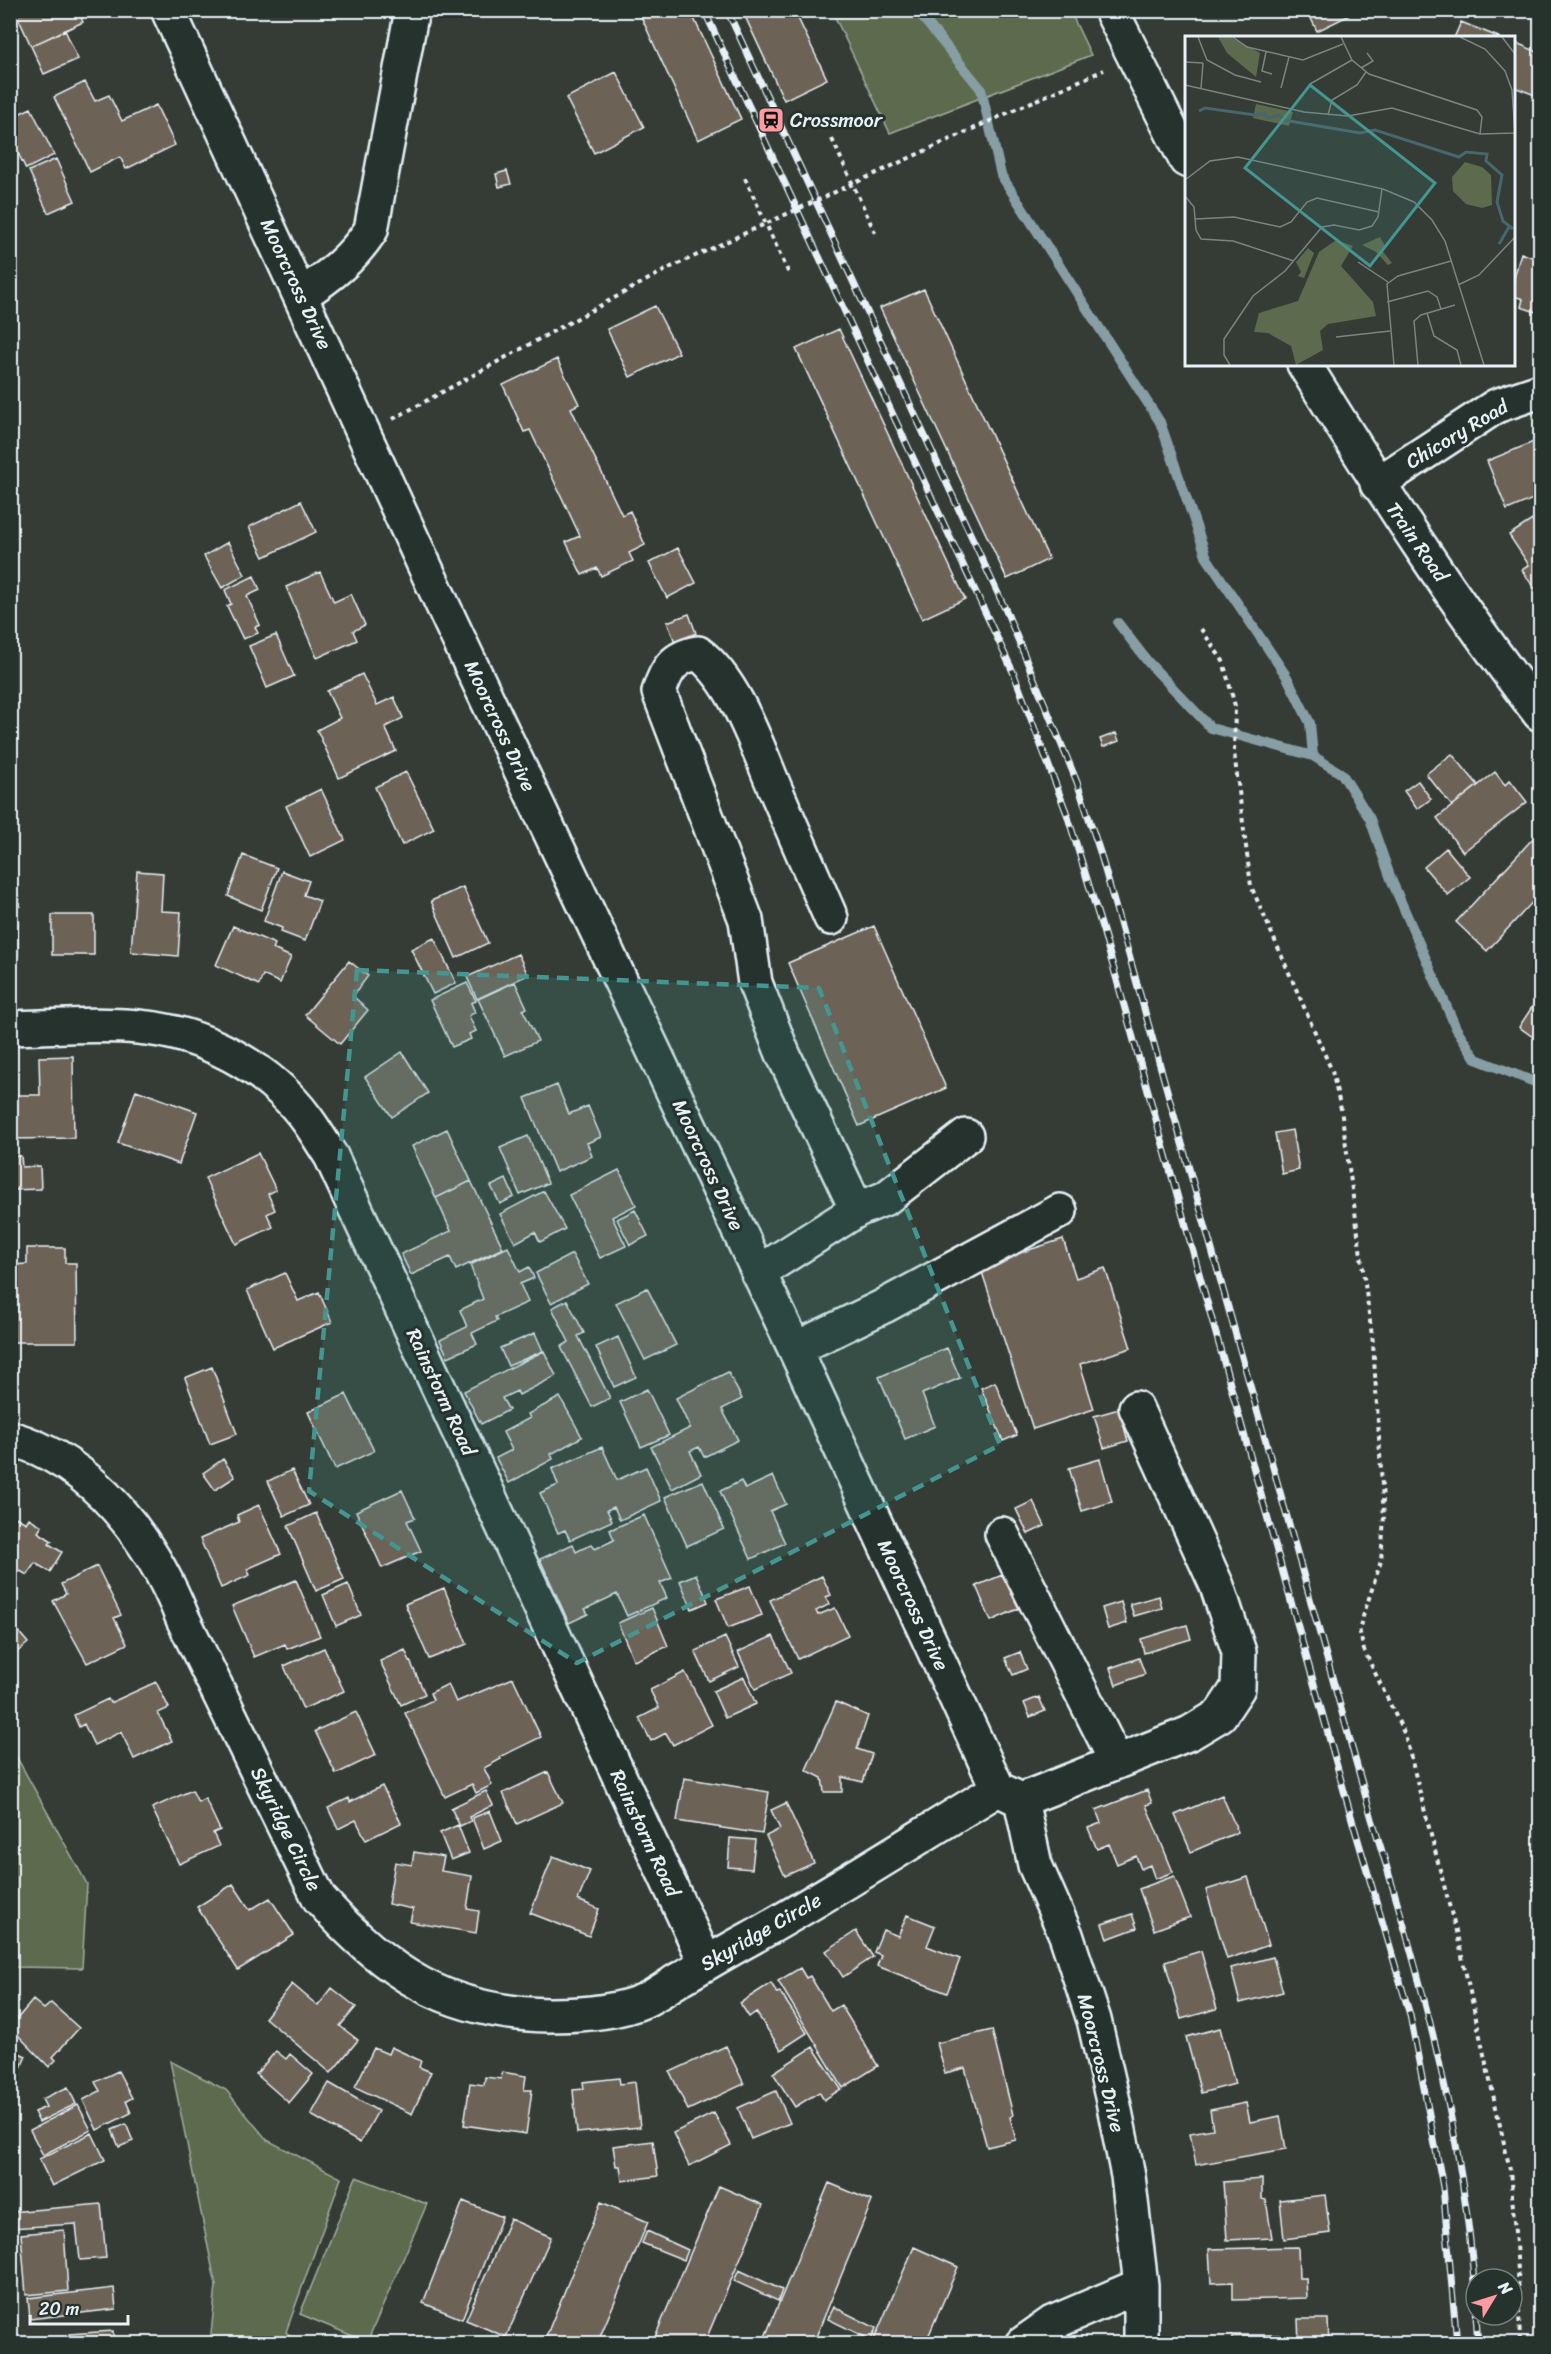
<svg xmlns="http://www.w3.org/2000/svg" width="1551" height="2354" font-family="Sriracha,sans-serif">
<style>
.green{fill:#5c6b4d;stroke:#a2aea2;stroke-width:1.5}
.lines{fill:none;stroke-linecap:round;stroke-linejoin:round}
.stream{stroke:#889ea5;stroke-width:10}
.building{fill:#6d6257;stroke:#e8f1f8;stroke-width:1.5}
.minor-casing{stroke:#e8f1f8;stroke-width:38}
.path{stroke:#e8f1f8;stroke-width:4;stroke-dasharray:4.5 4.5;stroke-linecap:butt}
.minor{stroke:#26332d;stroke-width:33}
.rail-casing{stroke:#e8f1f8;stroke-width:7}
.rail{stroke:#26332d;stroke-width:4.5;stroke-dasharray:14;stroke-linecap:butt}
.path-bridge{stroke:#e8f1f8;stroke-width:4;stroke-dasharray:4.5 4.5;stroke-linecap:butt}
.marked{fill:#459590;fill-opacity:0.2;stroke:#459590;stroke-width:4.5;stroke-dasharray:12 8;stroke-linejoin:round}
.labels{text-anchor:middle;dominant-baseline:central;stroke-width:6;stroke-linejoin:round;paint-order:stroke}
.poi-label{font-size:20px;fill:#e8f1f8;stroke:#26332d;text-anchor:start}
.street-label{font-size:20px;fill:#e8f1f8;stroke:#26332d}
.inset-river{fill:none;stroke:#48666e;stroke-width:3}
.inset-road{fill:none;stroke:#7c8483;stroke-width:1.5}
.view{fill:#459590;fill-opacity:0.15;stroke:#459590;stroke-width:3}
.inset-edge{fill:none;stroke:#e8f1f8;stroke-width:3}
</style>
<rect width="100%" height="100%" fill="#343c35"/>
<filter id="ink" filterUnits="userSpaceOnUse"><feTurbulence type="fractalNoise" baseFrequency=".0167" numOctaves="2"/><feDisplacementMap in="SourceGraphic" scale="12" xChannelSelector="R" yChannelSelector="G"/><feConvolveMatrix kernelMatrix="1 2 1 2 8 2 1 2 1" color-interpolation-filters="sRGB"/></filter>
<g filter="url(#ink)">
<path class="green" d="M832,11H1070L1091,55L890,133Z
M10,1745L87,1884L82,1968L11,1967Z
M170,2061L226,2090L267,2140L341,2178L286,2332L298,2343H210L216,2286Z
M356,2177L427,2204L367,2342L300,2314Z"/>
<g class="lines">
<path class="stream" d="M924,10L923,18L981,89L1001,175L1160,422L1207,558L1287,677L1310,723L1313,756L1342,774L1370,819L1391,879L1456,1028L1476,1059L1540,1084
M1118,623L1148,662L1211,728L1313,756"/>
</g>
<path class="building" d="M13,10H28L17,15V20Z
M28,10H78L83,22L31,46L17,15Z
M638,10H690L741,119L698,140Z
M742,10H794L827,79L784,100Z
M1307,10H1348L1350,15L1317,31Z
M1461,22L1501,38H1454Z
M65,30L78,59L44,74L31,46Z
M1514,42L1540,53V97L1514,87Z
M616,72L644,127L594,153L566,98Z
M85,82L95,101L109,95L122,121L156,105L175,145L126,169L120,157L90,172L54,97Z
M31,108L54,155L26,169L10,137V118Z
M56,159L75,201L48,213L29,171Z
M507,171L511,184L499,187L496,174Z
M1521,253L1540,260V297L1536,312L1521,307L1523,299L1514,296V278Z
M924,289L1049,559L1007,579L880,308Z
M1540,297V313L1536,312Z
M655,306L679,353L630,377L607,329Z
M839,329L965,599L922,619L796,349Z
M557,359L579,404L571,408L622,515L630,511L645,545L629,553L633,561L601,576L597,568L582,575L566,542L580,536L530,430L524,432L503,385Z
M1536,441L1540,451V496L1507,510L1487,461Z
M301,501L316,532L264,557L249,527Z
M1540,515V588L1536,591L1522,570L1529,565L1509,535Z
M228,542L245,575L222,588L204,556Z
M678,548L696,583L667,598L649,563Z
M320,572L334,602L351,594L365,625L353,631L357,640L317,658L286,587Z
M254,576L260,590L247,596L260,625L255,627L258,633L243,639L227,606L231,604L225,590Z
M689,614L696,633L675,642L667,622Z
M276,635L294,676L267,688L249,646Z
M362,674L377,705L394,697L403,718L385,727L396,751L339,778L317,730L340,718L327,691Z
M1116,733L1119,741L1103,747L1100,739Z
M1452,754L1478,785L1452,806L1426,774Z
M406,772L434,829L402,845L375,787Z
M1495,772L1505,785L1510,780L1527,802L1463,852L1437,818Z
M1418,781L1431,799L1417,809L1404,791Z
M321,789L345,840L310,857L286,806Z
M1537,834L1540,837V894L1487,951L1456,922Z
M1446,848L1470,877L1448,895L1424,867Z
M243,855L277,868L261,910L228,896Z
M137,871L163,873L161,911L181,912L178,956L131,952Z
M282,871L309,881L304,895L320,901L305,941L281,932L282,928L264,921Z
M16,887L20,906L10,907V888Z
M463,887L488,943L456,958L431,901Z
M52,915H94V955H52Z
M10,921H18V956H10Z
M233,926L275,944L273,949L291,957L280,983L263,975L259,985L216,965Z
M874,926L946,1088L859,1126L788,963Z
M434,938L456,983L433,994L411,949Z
M518,954L528,975L477,999L467,977Z
M349,961L368,976L353,996L368,1010L340,1044L305,1015Z
M515,982L527,1008L523,1010L538,1041L505,1056L478,999Z
M467,983L476,1001L471,1003L475,1012L469,1016L476,1031L469,1034L471,1039L452,1047L430,1000Z
M1540,995V1042L1519,1027Z
M402,1052L428,1093L392,1117L365,1077Z
M73,1056L74,1138L12,1139L11,1095H40L39,1057Z
M557,1085L569,1114L588,1106L601,1137L587,1143L592,1156L556,1172L525,1098Z
M136,1090L197,1112L179,1164L118,1143Z
M447,1129L471,1181L436,1198L412,1146Z
M1292,1130L1299,1170L1282,1174L1275,1133Z
M528,1136L548,1183L520,1195L500,1148Z
M258,1153L276,1190L268,1194L275,1210L267,1214L273,1227L236,1244L205,1178Z
M10,1156H21L22,1167L40,1166L41,1189L10,1190Z
M619,1170L636,1205L612,1217L626,1246L600,1258L569,1195Z
M506,1179L514,1197L500,1204L491,1186Z
M471,1181L503,1248L456,1270L450,1257L411,1275L401,1254L451,1231L436,1198Z
M544,1191L565,1229L540,1242L535,1232L515,1243L500,1214Z
M635,1210L648,1236L630,1245L617,1219Z
M1063,1239L1076,1278L1105,1268L1131,1348L1080,1364L1094,1409L1033,1429L980,1266Z
M508,1247L520,1272L529,1267L534,1278L520,1284L528,1302L495,1317L497,1321L472,1333L477,1344L448,1357L440,1340L467,1327L460,1310L483,1299L470,1265Z
M27,1248H65V1263H76L77,1342H14L12,1265L27,1264Z
M572,1254L588,1284L551,1303L536,1273Z
M285,1273L298,1301L319,1292L332,1322L273,1348L247,1290Z
M647,1288L676,1345L645,1360L616,1303Z
M567,1300L584,1333L578,1336L610,1398L592,1407L561,1347L569,1342L552,1308Z
M535,1333L543,1351L508,1366L500,1348Z
M618,1337L636,1377L614,1387L596,1347Z
M947,1348L960,1378L922,1394L935,1426L905,1439L879,1377Z
M544,1351L556,1376L519,1395L517,1391L502,1398L509,1410L481,1424L464,1391Z
M212,1367L237,1434L210,1444L185,1378Z
M728,1372L742,1399L722,1409L738,1440L704,1457L699,1447L690,1451L701,1474L672,1489L651,1447L690,1428L676,1398Z
M995,1382L1017,1435L1003,1441L981,1388Z
M647,1389L669,1435L641,1447L620,1402Z
M346,1394L374,1451L335,1469L308,1412Z
M560,1397L582,1437L551,1454L553,1459L509,1483L496,1458L512,1450L503,1432L530,1418L528,1414Z
M1119,1409L1128,1441L1104,1448L1094,1416Z
M602,1447L617,1480L646,1467L661,1501L620,1520L614,1507L607,1510L612,1521L570,1540L565,1530L558,1533L540,1493L558,1485L552,1469Z
M223,1459L235,1477L215,1490L203,1473Z
M1100,1459L1112,1502L1082,1511L1069,1468Z
M292,1470L309,1505L284,1516L268,1481Z
M773,1476L786,1504L770,1511L785,1543L751,1559L720,1491L741,1481L745,1489Z
M703,1481L724,1529L687,1546L665,1497Z
M402,1490L415,1518L407,1521L421,1551L382,1568L356,1511Z
M1033,1501L1045,1526L1028,1534L1016,1509Z
M259,1505L281,1554L247,1569L250,1575L221,1588L200,1539L239,1522L237,1515Z
M316,1513L344,1579L316,1591L288,1526Z
M10,1514L26,1523L29,1518L42,1526L38,1532L52,1541L49,1544L62,1552L50,1572L35,1563L27,1575L10,1565Z
M644,1515L672,1578L660,1583L667,1598L627,1616L617,1594L585,1609L588,1614L569,1623L540,1559L573,1544L576,1552L592,1544L595,1549L614,1540L610,1530Z
M97,1566L121,1615L114,1618L127,1644L87,1663L53,1601L66,1594L61,1584Z
M1007,1573L1022,1607L991,1621L976,1586Z
M696,1574L708,1602L692,1609L680,1581Z
M822,1576L831,1595L826,1597L830,1604L816,1611L818,1615L835,1608L848,1635L798,1659L770,1600Z
M296,1580L320,1636L287,1649L285,1644L254,1657L232,1606Z
M348,1584L361,1615L336,1626L323,1595Z
M750,1586L762,1615L728,1628L716,1599Z
M444,1588L467,1644L429,1659L405,1604Z
M1159,1596L1162,1608L1134,1616L1130,1604Z
M1121,1602L1127,1623L1108,1629L1102,1608Z
M652,1608L668,1646L634,1661L618,1623Z
M10,1622L28,1643L10,1658Z
M1187,1625L1191,1639L1144,1653L1141,1639Z
M773,1636L791,1673L755,1689L738,1652Z
M725,1637L739,1667L709,1681L695,1651Z
M324,1648L344,1691L303,1709L284,1666Z
M405,1650L425,1694L401,1705L380,1661Z
M1020,1652L1027,1669L1013,1675L1005,1658Z
M1139,1658L1145,1674L1116,1685L1110,1668Z
M685,1672L712,1725L673,1745L666,1733L651,1741L639,1718L659,1708L650,1690Z
M744,1677L756,1704L725,1718L713,1691Z
M513,1678L541,1737L500,1757L501,1759L484,1768L492,1785L476,1793L472,1784L445,1797L405,1713L433,1700L430,1693L448,1684L456,1702Z
M156,1682L169,1708L158,1713L172,1741L134,1759L121,1732L94,1745L84,1724L79,1727L74,1715L108,1699L110,1703Z
M1039,1697L1045,1711L1030,1717L1024,1703Z
M836,1702L868,1716L857,1749L872,1754L863,1782L842,1777V1792H824L822,1778L806,1770Z
M356,1712L376,1755L336,1774L315,1731Z
M548,1772L563,1803L517,1824L503,1793Z
M684,1778L769,1792L762,1834L677,1821Z
M382,1786L401,1823L366,1840L356,1820L338,1829L328,1808L349,1798L350,1802Z
M192,1790L198,1802L205,1798L220,1830L213,1833L219,1846L179,1864L152,1808Z
M1147,1790L1152,1803L1146,1805L1173,1872L1155,1879L1150,1865L1141,1869L1136,1856L1117,1864L1109,1844L1097,1849L1088,1828L1101,1823L1096,1810Z
M486,1791L493,1805L469,1817L471,1821L460,1826L451,1808Z
M1222,1795L1238,1832L1191,1852L1175,1815Z
M786,1803L814,1863L785,1876L766,1836L780,1829L771,1810Z
M490,1811L502,1841L484,1849L472,1818Z
M458,1825L469,1853L451,1860L440,1833Z
M730,1838L755,1840L752,1869L728,1867Z
M414,1852L444,1857L441,1871L472,1876L467,1909L479,1911L476,1933L410,1922L413,1909L388,1904L395,1862L412,1865Z
M553,1856L590,1871L578,1900L599,1909L589,1936L530,1913Z
M1174,1876L1190,1917L1154,1930L1139,1889Z
M1248,1877L1269,1945L1227,1959L1206,1890Z
M233,1884L250,1910L270,1898L294,1935L238,1970L197,1907Z
M1132,1914L1137,1928L1107,1939L1102,1924Z
M907,1915L935,1926L927,1946L960,1959L947,1993L877,1966L881,1955L874,1952L883,1930L898,1936Z
M856,1931L873,1957L843,1977L826,1951Z
M1201,1951L1217,2009L1181,2019L1165,1962Z
M1273,1957L1283,1992L1240,2003L1231,1968Z
M800,1968L806,1978L810,1976L831,2011L841,2005L878,2066L843,2088L778,1981Z
M771,1983L777,1993L780,1992L807,2033L781,2050L756,2012L749,2017L740,2003Z
M292,1984L318,2006L332,1988L356,2007L340,2026L358,2040L331,2073L265,2018Z
M33,2000L44,2009L51,2003L79,2028L53,2057L56,2060L49,2067L10,2027Z
M1220,2028L1235,2084L1201,2093L1186,2037Z
M992,2030L1013,2115L1010,2117L1016,2140L987,2147L965,2068L945,2073L937,2043Z
M726,2046L744,2084L688,2110L670,2072Z
M391,2047L421,2061L419,2067L431,2072L412,2114L355,2087L374,2048L388,2054Z
M813,2047L841,2089L824,2100L819,2092L795,2107L773,2073Z
M10,2049L26,2056L10,2094Z
M276,2051L286,2059L290,2054L313,2074L289,2103L256,2074Z
M118,2071L132,2098L126,2101L131,2113L97,2130L83,2100L100,2091L95,2082Z
M502,2072L526,2076L524,2090H532L526,2134L464,2125L470,2083L484,2085L485,2077L501,2079Z
M619,2078L620,2084L635,2082L640,2127L577,2133L573,2090L584,2089L583,2082Z
M329,2083L378,2111L360,2143L311,2115Z
M68,2087L76,2104L39,2122L34,2112L46,2107L42,2099Z
M776,2091L790,2123L751,2139L738,2108Z
M1246,2103L1250,2122L1280,2116L1286,2149L1196,2165L1190,2133L1213,2129L1210,2110Z
M78,2105L91,2130L43,2155L30,2130Z
M714,2113L731,2145L689,2166L673,2133Z
M126,2124L133,2141L119,2147L112,2130Z
M92,2133L105,2160L52,2186L39,2159Z
M653,2141L658,2176L622,2181L620,2166H616L613,2146Z
M1262,2179V2199L1266,2200L1272,2238L1227,2240L1223,2182Z
M829,2183L872,2201L813,2344H762Z
M719,2186L763,2205L704,2344H652Z
M1325,2195L1330,2233L1284,2239L1280,2200Z
M463,2201L502,2217L462,2319L423,2303Z
M601,2202L648,2222L597,2344H543Z
M101,2204L106,2258L80,2260L76,2224L10,2228V2212Z
M510,2219L551,2237L506,2337L466,2320Z
M64,2230L68,2291L26,2295L21,2234Z
M647,2231L688,2250L684,2260L642,2243Z
M914,2247L958,2267L925,2344H872Z
M1298,2247L1299,2278H1306L1307,2298L1233,2300V2282L1211,2283L1209,2249Z
M739,2270L782,2290L778,2301L734,2281Z
M114,2288L116,2309L30,2319L28,2298Z
M834,2307L876,2328L871,2340L828,2319Z
M1298,2319H1328L1329,2344H1299Z
M113,2331L114,2344H70L69,2334Z
M1232,2335H1279V2344H1232Z"/>
<g class="lines">
<defs>
<path id="minor" d="M168,10L451,623L795,1349L998,1789L1021,1800L1035,1865L1066,1935L1094,2020L1113,2101L1128,2176L1141,2285V2344
M1111,10L1186,160
M301,295C330,276 352,259 371,230L412,10
M1304,364C1378,484 1454,603 1540,714
M1377,484L1496,406L1540,391
M831,918C813,876 795,834 776,791C758,749 736,681 698,653C673,657 666,670 659,692L746,920L755,983L783,1054L857,1210
M10,1028C53,1027 96,1023 138,1027C202,1032 268,1067 306,1118C315,1130 323,1144 331,1156L706,1963
M758,1273L857,1210L886,1198L966,1136
M795,1349L884,1306L1060,1211
M10,1438C95,1462 152,1541 183,1619L319,1898C385,1973 447,2013 549,2015C580,2015 615,2013 643,2001C655,1996 667,1987 678,1980C702,1966 725,1952 749,1939C834,1892 915,1839 998,1789
M1002,1534L1116,1761
M1021,1800L1190,1733L1220,1715L1238,1688L1239,1652L1217,1586L1136,1408
M1022,2344L1052,2323L1141,2285"/>
</defs>
<use href="#minor" class="minor-casing"/>
<path class="path" d="M1036,100L1104,70
M832,139L877,237
M745,178L790,276
M393,419L669,268
M1201,629L1223,661L1235,706L1234,752L1251,886L1332,1071L1341,1109L1373,1343L1384,1517L1381,1561L1359,1629L1364,1650L1405,1735L1459,1943L1510,2170L1518,2270L1520,2344"/>
<use href="#minor" class="minor"/>
<defs>
<path id="rail" d="M704,10L1014,674L1067,814L1104,934L1353,1823L1410,2015L1443,2187L1457,2344
M727,10L1007,613L1077,782L1100,852L1372,1819C1422,1979 1466,2141 1476,2309
M1476,2315L1478,2344"/>
</defs>
<use href="#rail" class="rail-casing"/>
<use href="#rail" class="rail"/>
<path class="path-bridge" d="M669,268L1036,100"/>
</g>
</g>
<path class="marked" d="M357,970L819,988L1000,1445L577,1663L309,1491Z"/>
<defs>
<symbol id="station-square" viewBox="-11 -11 22 22"><rect x="-9" y="-9" width="18" height="18" rx="4" fill="#ff9aa2" stroke="#26332d"/><path d="M-3-6H3Q5-6 5-4V2Q5 4 3 4L4.5 6H3L1.5 4h-3L-3 6H-4.5L-3 4Q-5 4-5 2V-4Q-5-6-3-6ZM-3.5-4v3h7v-3ZM-3.5 1v1.5H-2V1ZM2 1v1.5H3.5V1Z" fill="#111"/></symbol>
</defs>
<g fill-rule="evenodd">
<use href="#station-square" x="756" y="105" width="30" height="30"/>
</g>
<g class="labels">
<g class="poi-label">
<text x="790" y="120">Crossmoor</text>
</g>
<g class="street-label">
<text transform="translate(296 284) rotate(65)">Moorcross Drive</text>
<text transform="translate(1457 434) rotate(-31)">Chicory Road</text>
<text transform="translate(1417 542) rotate(55)">Train Road</text>
<text transform="translate(500 726) rotate(65)">Moorcross Drive</text>
<text transform="translate(708 1165) rotate(65)">Moorcross Drive</text>
<text transform="translate(441 1392) rotate(65)">Rainstorm Road</text>
<text transform="translate(913 1605) rotate(65)">Moorcross Drive</text>
<text transform="translate(286 1829) rotate(64)">Skyridge Circle</text>
<text transform="translate(645 1833) rotate(65)">Rainstorm Road</text>
<text transform="translate(761 1932) rotate(-30)">Skyridge Circle</text>
<text transform="translate(1101 2063) rotate(76)">Moorcross Drive</text>
</g>
</g>
<g transform="translate(1185 36)">
<rect width="330" height="330" fill="#343c35"/>
<path d="M33,1H46L75,17L71,41L42,17ZM71,68L108,76L104,90L68,82ZM280,126L297,131L306,139L307,169L297,172L281,168L268,155L267,141ZM195,201L200,210L196,213L207,227L203,229L191,216L177,209ZM151,204L168,210L156,230L188,266L191,280L143,288L135,295L138,314L111,329L106,310L83,297L69,296L74,277L113,265L134,216ZM123,212L129,217L119,242L113,240L116,236L111,226Z" fill="#5c6b4d"/>
<path class="inset-river" d="M14,75L20,72L70,79L79,77L83,82L94,79L99,84L175,97L190,94L274,121L281,116L302,118L301,125L317,139L312,166L318,185L328,193M314,208L324,191"/>
<path class="inset-road" d="M13,1L22,24L50,39L76,46M48,1L62,11L118,24L158,8M156,1L167,24L184,38L292,74L297,81L295,98M275,1L300,13L320,35L327,54L330,97M317,1L330,18M81,16L77,35L87,38M0,26L18,27M176,32L188,25L182,17M125,48L167,24M0,49L119,76L163,80L207,72L295,98L330,97M16,52L18,27M96,52L104,21M143,79L147,64L172,49L181,36M0,144L25,125L53,121L198,153L229,166L247,184L260,205L299,329M0,160L9,171L11,194L16,203L48,205L109,225M10,183L49,181L95,191L106,186L122,166L132,162L194,176M173,226L203,246M273,249L294,239L330,201M202,266L243,255L252,261L256,273M242,277L249,300L272,314L276,329M151,301L205,295M45,329L39,319V303L68,260L100,235L137,191L149,189L174,194L187,190L193,181L197,153M209,329L202,248L213,240L266,225M233,329L229,285L236,279L270,269"/>
<path class="view" d="M125,49L250,147L185,230L60,132Z"/>
<rect width="330" height="330" class="inset-edge"/>
</g>
<rect width="1551" height="2354" fill="none" stroke="#26332d" stroke-width="36"/>
<rect x="18" y="18" width="1515" height="2318" fill="none" stroke="#e8f1f8" stroke-width="2" filter="url(#ink)"/>
<g transform="translate(1494 2297) rotate(52)"><circle r="28" fill="#26332d" stroke="#747f7e" stroke-width="1.5"/>
<path d="M0-4.5L10 22L0 15L-10 22Z" fill="#ff9aa2"/>
<text y="-9" font-size="16" font-weight="bold" text-anchor="middle" fill="#e8f1f8">N</text>
</g>
<path d="M30 2315v9h98v-9" fill="none" stroke="#e8f1f8" stroke-width="3"/>
<text x="39" y="2315" font-size="18" fill="#e8f1f8" stroke="#26332d" stroke-width="4.5" paint-order="stroke">20 m</text>
</svg>
